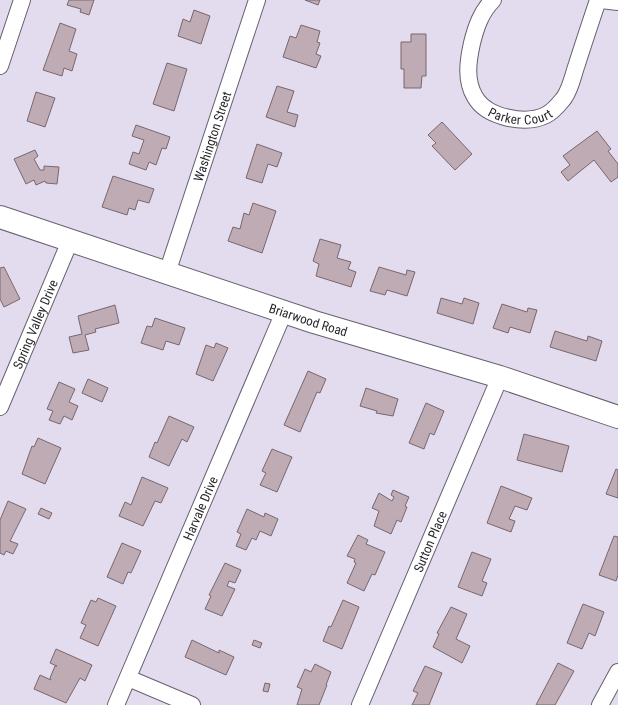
<svg xmlns="http://www.w3.org/2000/svg" width="618" height="705" font-family="'Roboto Condensed',sans-serif">
<style>
.building{fill:#beabb3;stroke:#78676e}
.lines{fill:none;stroke-linecap:round;stroke-linejoin:round}
.street-casing{stroke:#66606f;stroke-width:18}
.secondary-casing{stroke:#66606f;stroke-width:24}
.street{stroke:#fff;stroke-width:16}
.secondary{stroke:#fff;stroke-width:22}
.labels{text-anchor:middle;dominant-baseline:central;stroke-width:3.5;stroke-linejoin:round;paint-order:stroke}
.street-label{font-size:13px;fill:#2a282e;stroke:#e3dcee}
</style>
<rect width="100%" height="100%" fill="#e3dcee"/>
<path class="building" d="M69,0H94L89,15L80,12L81,9L67,5Z
M305,0H320L318,5Z
M194,10L210,16L201,44L178,36L183,19L190,22Z
M60,23L76,29L69,51L77,54L72,71L64,68L62,76L43,70Z
M301,25L320,31L317,42L320,43L316,54L321,56L316,68L283,57L290,36L296,38Z
M411,34H426V76H422L421,88H404V69H401V42H411Z
M167,63L187,69L174,111L153,104Z
M277,86L294,91L287,112L298,115L295,127L266,117Z
M36,92L55,98L45,127L27,121Z
M442,122L472,154L455,170L432,146L436,143L428,135Z
M136,125L170,137L166,149L162,148L156,165L149,162L146,170L129,164L133,152L139,154L144,140L132,136Z
M597,131L611,149L608,151L618,164V177L611,182L594,160L568,181L561,172L570,165L563,156Z
M257,144L282,153L277,167L268,164L262,183L246,178Z
M35,150L38,156L34,159L40,170H44V166L59,167L57,184L46,183L45,181L36,185L34,180L26,184L14,159Z
M113,176L154,189L149,203L138,200L135,210L129,208L127,215L102,207Z
M253,203L276,211L262,253L228,241L233,227L240,229L244,213L249,215Z
M320,239L341,245L337,258L351,262L348,269L356,272L351,287L316,276L319,264L313,261Z
M4,267L20,299L4,307L0,299V268Z
M379,267L406,275L407,270L415,272L407,296L387,290L385,295L370,291Z
M441,298L462,304L464,298L479,303L473,324L437,313Z
M502,304L527,312L528,308L537,310L530,333L510,327L508,333L493,328Z
M115,305L119,323L95,329L96,332L85,335L89,350L73,353L69,337L82,334L78,316Z
M155,318L185,328L179,345L166,341L163,350L141,343L147,326L152,327Z
M555,331L587,341L588,336L602,341L596,361L550,347Z
M216,343L228,348L213,381L196,374L206,345L214,348Z
M308,371L326,379L320,393L317,392L300,432L284,425Z
M88,379L108,388L102,402L82,393Z
M59,382L75,389L69,402L78,406L72,420L64,416L60,424L49,420L53,411L47,409Z
M366,388L398,399L393,416L376,413L377,411L360,406Z
M426,403L444,411L434,435L430,433L424,449L409,443Z
M169,416L194,427L187,442L182,439L169,466L149,457L155,442L157,443Z
M524,434L569,446L562,472L517,460Z
M38,438L61,448L45,484L22,474L32,446L34,447Z
M272,449L292,457L277,492L260,485L266,473L262,471Z
M616,469L618,470V498L606,494Z
M142,477L168,488L161,503L155,501L143,526L119,516L125,502L131,505Z
M501,486L532,498L527,510L515,506L509,519L515,521L511,532L487,523Z
M393,490L409,497L405,506L407,507L401,522L397,520L391,534L374,526L379,511L372,508L379,493L392,501L394,497L391,495Z
M8,501L26,509L10,541L18,544L13,554L6,551L4,555L0,553V520Z
M41,508L52,513L49,519L38,514Z
M247,509L264,517L265,513L278,519L271,536L260,531L256,540L252,538L246,550L236,546L241,534L237,532Z
M358,535L368,540L366,544L385,552L375,575L372,574L364,591L347,583L356,563L354,562L355,559L347,556Z
M614,536L618,537V575L616,581L599,575Z
M122,543L141,551L131,573L128,572L123,584L107,577Z
M472,552L491,559L482,581L487,583L482,596L458,587Z
M225,563L241,570L235,583L229,581L227,586L235,589L222,616L205,609L211,596L209,595Z
M98,598L116,606L98,646L80,638L86,625L81,623L91,600L96,602Z
M343,600L359,607L342,649L323,641L329,626L331,627Z
M583,604L604,612L595,636L589,633L582,649L567,643Z
M451,607L467,614L456,639L470,646L462,663L433,647L439,634L437,633Z
M192,640L219,653V650L234,657L226,675L185,657Z
M254,640L262,643L260,648L252,645Z
M56,649L92,665L85,681L80,678L66,703L34,689L40,675L51,680L50,678L55,666H57L50,663Z
M558,663L574,671L555,705H536Z
M315,664L331,672L326,685H327L319,705H297L302,689L297,687L305,669L311,672Z
M425,666L442,673L429,705H412L418,693L413,691Z
M265,683L270,684L268,692L263,691Z"/>
<g class="lines">
<defs>
<g id="street">
<path id="s1" d="M493,0C481,12 476,27 472,43C468,61 465,80 475,97C487,118 526,125 546,115C554,111 559,104 564,98C571,88 573,75 577,64C584,42 591,21 598,0"/>
<path d="M601,0L618,2"/>
<path d="M0,66L22,0"/>
<path id="s2" d="M167,273L257,0"/>
<path id="s3" d="M0,407L70,241"/>
<path d="M128,678L192,705"/>
<path id="s4" d="M116,705L284,312"/>
<path id="s5" d="M360,705L500,377"/>
<path d="M600,705L618,672"/>
</g>
<g id="secondary">
<path id="s6" d="M0,217L314,322L500,377L618,417"/>
</g>
</defs>
<use href="#street" class="street-casing"/>
<use href="#secondary" class="secondary-casing"/>
<use href="#street" class="street"/>
<use href="#secondary" class="secondary"/>
</g>
<g class="labels">
<g class="street-label">
<text stroke="none"><textPath href="#s1" startOffset="156">Parker Court</textPath></text>
<text stroke="none"><textPath href="#s2" startOffset="144">Washington Street</textPath></text>
<text stroke="none"><textPath href="#s6" startOffset="325">Briarwood Road</textPath></text>
<text stroke="none"><textPath href="#s3" startOffset="90">Spring Valley Drive</textPath></text>
<text stroke="none"><textPath href="#s4" startOffset="214">Harvale Drive</textPath></text>
<text stroke="none"><textPath href="#s5" startOffset="178">Sutton Place</textPath></text>
</g>
</g>
</svg>
